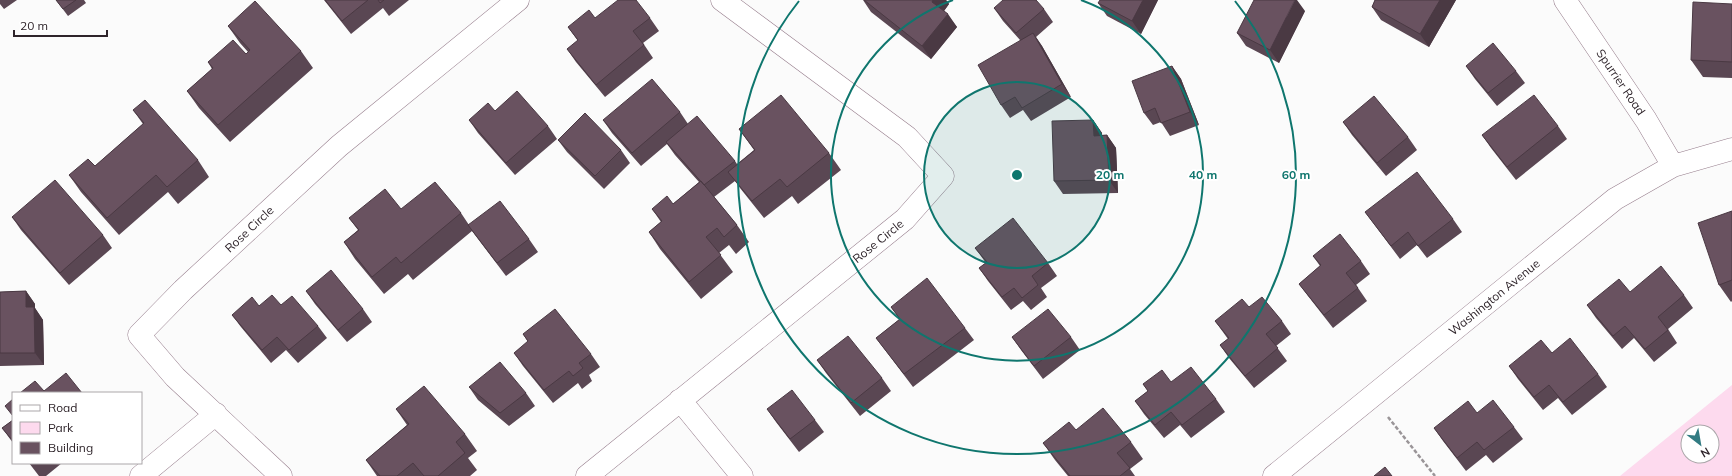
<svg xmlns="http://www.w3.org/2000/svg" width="1732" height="476" font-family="Mulish,sans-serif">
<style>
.green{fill:#fddaee;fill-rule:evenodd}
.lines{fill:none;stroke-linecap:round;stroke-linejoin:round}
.minor-casing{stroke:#967d8c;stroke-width:23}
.path{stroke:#9a9598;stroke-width:2.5;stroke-dasharray:4 2;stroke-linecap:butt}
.minor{stroke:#fff;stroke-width:22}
.wall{fill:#5a4753}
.shaded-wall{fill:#4a3943}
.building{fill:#695260;stroke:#4a3943}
.ring{fill:none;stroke:#0f766e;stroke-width:2}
.labels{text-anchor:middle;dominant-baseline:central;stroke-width:4;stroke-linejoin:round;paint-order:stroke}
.street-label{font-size:12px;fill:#2e242a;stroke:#fff}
.centre{fill:#0f766e;stroke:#fff;stroke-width:2}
.ring-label{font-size:12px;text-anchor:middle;font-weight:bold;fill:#0f766e;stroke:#fff;stroke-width:4;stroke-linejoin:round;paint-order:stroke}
</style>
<rect width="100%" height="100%" fill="#fbfbfb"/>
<path class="green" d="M1732,385V476H1620ZM1688,432H1712V456H1688Z"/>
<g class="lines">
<defs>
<path id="minor" d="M1565,0L1646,120L1673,166
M680,400L742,476
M141,476L216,414
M281,476L175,377L139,335L183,290L339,146L518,0
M587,476L905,219L943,176L907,137L722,0
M1274,476L1615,199L1673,166L1732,149"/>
</defs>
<use href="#minor" class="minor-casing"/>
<path class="path" d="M1388,417L1435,476"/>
<use href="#minor" class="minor"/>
</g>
<path class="wall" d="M0,0H17L4,9L0,4Z
M56,0H84L86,3L68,16Z
M324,0H409L389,16L383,8L351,34Z
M863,0H946L949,4L944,11L957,27L931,59L871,12Z
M1158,0L1141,34L1107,16L1098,3Z
M1375,0H1456L1429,47L1381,20L1372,7Z
M1732,4V78L1703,77L1691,60Z
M994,8L1044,9L1053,22L1036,37L1042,46L1071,97L1031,121L1023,110L1010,118L1001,105L1020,40L1003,21Z
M1305,11L1279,63L1246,46L1237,33Z
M595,18H650L659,31L643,43L653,58L605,97L576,62L567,49L578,41L568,27Z
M228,26L301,51L313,68L230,142L199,108L187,91L212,69L208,62L246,54L248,52L240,43Z
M1172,66L1181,79L1199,125L1170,136L1161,122L1153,125L1144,113Z
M1466,66L1516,71L1525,83L1497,106L1475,79Z
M133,110L198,160L209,177L178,204L168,192L119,235L81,192L69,175L95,166L143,124Z
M495,111L548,126L557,139L515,175L478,133L469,120Z
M680,112L688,124L735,161L737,164L754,150L739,129L829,153L841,170L798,204L792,196L764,218L740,188L735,181L714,197L737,225L749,242L736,254L729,245L719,253L733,272L701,299L660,249L649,232L661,222L652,209L673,204L699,182L675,155L667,144L641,166L612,133L603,120Z
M1093,120L1102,133V135H1107L1116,148L1118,193L1063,194L1054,181Z
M1343,122L1408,137L1417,150L1386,176L1352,135Z
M1558,126L1567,139L1516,180L1491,148L1482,135Z
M558,140L621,150L630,163L604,189L567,152Z
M401,209L461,213L469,225L529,239L538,252L506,276L472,231L413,280L408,274L384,294L355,259L344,242L358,230L349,218Z
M1732,211V301L1731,302L1719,285Z
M1365,212L1453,219L1462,232L1427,258L1417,245L1400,259Z
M12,217L103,235L112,248L69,285L21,230Z
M975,248L1048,263L1057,276L1041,288L1047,297L1031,310L1023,301L1011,310L988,281L979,268L986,263Z
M1313,256L1361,261L1370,274L1356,285L1367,301L1333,328L1308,296L1299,284L1320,266Z
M26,291L35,304V308L43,320L44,365L0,366V292Z
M306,291L363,309L372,322L347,342L315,304Z
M1630,292L1684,295L1693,308L1668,329L1677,343L1654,362L1634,338L1622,349L1596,318L1587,305Z
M281,305L318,326L327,338L298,363L286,350L271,363L241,327L232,315L259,306Z
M891,307L965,328L974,340L913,387L876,338L900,319Z
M1249,307L1282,321L1291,334L1276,346L1287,361L1254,388L1229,358L1220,345L1228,339L1215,321Z
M523,334L591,354L600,367L589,375L592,381L582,389L578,383L553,403L523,366L514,353L528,342Z
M1012,337H1071L1080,350L1043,379L1021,350Z
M1552,353L1598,374L1607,387L1572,415L1558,398L1543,410L1518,379L1509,366Z
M817,360L882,378L891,391L860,416L826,373Z
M1171,382L1216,399L1225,412L1191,438L1180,425L1164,438L1144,414L1135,401L1148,391L1143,384Z
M469,387L526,393L535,406L509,426L478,400Z
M396,409L465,434L477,451L468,458L477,470L470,476H377L366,460L407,425Z
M767,409L815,420L824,432L799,452L776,422Z
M1477,413L1514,427L1523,439L1493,463L1486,455L1466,471L1443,441L1434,428Z
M13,420V443L2,428Z
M1076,430L1131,442L1143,459L1130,469L1135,476H1068L1055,460L1043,443Z
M29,463H62L46,476H39Z"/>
<path class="shaded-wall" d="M933,0H946L949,4L941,15L932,2Z
M1143,0H1158L1141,34L1132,21Z
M1295,0H1297L1305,11L1279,63L1270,50Z
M1440,0H1456L1429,47L1420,34Z
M948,14L957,27L931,59L922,46Z
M1033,33L1042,46L1071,97L1062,84Z
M1172,66L1181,79L1199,125L1190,112Z
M1093,120L1102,133L1103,149L1094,136Z
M1107,135L1116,148L1118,193L1109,180Z
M26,291L35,304V308L43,320L44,365L35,353L26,307Z"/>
<path class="building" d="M56,0H76L63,9Z
M325,0H368L342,21Z
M378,0H384L380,3Z
M618,0H636L650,18L633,31L644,45L596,85L567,49L578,40L568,27L589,10L595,18Z
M864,0H933L932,2L948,14L922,46Z
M1003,0H1036L1044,9L1016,33L994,8Z
M1100,0H1143L1132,21L1098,3Z
M1254,0H1295L1270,50L1237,33Z
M1375,0H1440L1420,34L1372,7Z
M255,1L301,51L218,125L187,91L213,68L208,62L233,40L246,54L250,50L228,26Z
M1693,2L1732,4V62L1691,60Z
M1033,33L1062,84L1022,108L1015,97L1001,105L978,65Z
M1493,43L1516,71L1488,93L1466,66Z
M1172,66L1190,112L1161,123L1155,108L1144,113L1132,81Z
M652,79L680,112L632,153L603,120Z
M517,91L548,126L506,163L469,120L488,103L495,111Z
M781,95L829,153L787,187L780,179L752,201L728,172L755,150L739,129Z
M1534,95L1558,126L1507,167L1482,135Z
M1374,96L1408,137L1377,163L1343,122Z
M145,100L198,160L167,187L156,175L107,218L69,175L88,159L95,166L144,123L133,110Z
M585,113L621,150L595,176L558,140Z
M697,116L735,161L704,185L666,142Z
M1093,120L1094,136L1107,135L1109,180L1054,181L1052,121Z
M1417,172L1453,219L1418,246L1408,232L1391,246L1365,212Z
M55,180L103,235L60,273L12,217Z
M701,181L737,225L724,237L717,228L706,237L721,255L689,282L649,232L662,221L652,209L667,196L673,204Z
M435,182L461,213L401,263L396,257L372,277L344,242L359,230L349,218L385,189L401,209Z
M500,201L529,239L497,263L468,225Z
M1732,211V280L1719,285L1698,223Z
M1013,218L1048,263L1032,276L1038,285L1022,298L1014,288L1002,297L979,268L987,262L975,248Z
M1340,234L1361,261L1346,273L1358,288L1324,315L1299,284L1321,265L1313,256Z
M1661,266L1684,295L1658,317L1668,330L1645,349L1625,326L1613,336L1587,305L1619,279L1630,292Z
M331,270L363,309L338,330L306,291Z
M927,278L965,328L904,374L876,338L900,319L891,307Z
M26,291V307H34L35,353H0V292Z
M272,295L281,305L292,296L318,326L289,350L277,337L262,350L232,315L252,297L259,306Z
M1262,297L1282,321L1266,334L1278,348L1245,376L1220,345L1229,338L1215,321L1242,299L1249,307Z
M555,309L591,354L579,363L583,368L573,376L569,371L544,390L514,353L528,341L523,334Z
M1048,309L1071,337L1034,366L1012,337Z
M848,336L882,378L851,403L817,360Z
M1570,338L1598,374L1563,402L1549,385L1534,397L1509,366L1541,340L1552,353Z
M500,362L526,393L500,413L469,387Z
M1191,367L1216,399L1182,425L1171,412L1155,425L1135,401L1148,391L1143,384L1162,370L1171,382Z
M66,373L82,393H20L35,381L44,391Z
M424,386L465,434L456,442L465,453L438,476H424L413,463L397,476H380L366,460L409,424L396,409Z
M792,390L815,420L790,439L767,409Z
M13,399V416L5,406Z
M1493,400L1514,427L1484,450L1477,442L1457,458L1434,428L1468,401L1477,413Z
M1103,408L1131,442L1117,453L1130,468L1120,476H1070L1043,443L1069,422L1076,430Z
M13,420V441L2,428Z
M1385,467L1392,476H1374Z"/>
<circle cx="1017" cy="175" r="93" fill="#0f766e" fill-opacity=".12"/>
<g class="ring">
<circle cx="1017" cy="175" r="93"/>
<path d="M1081 0A186 186 0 1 1 953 0"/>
<path d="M1235 1A279 279 0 1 1 799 1"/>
</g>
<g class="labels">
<g class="street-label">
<text transform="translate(1621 82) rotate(56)">Spurrier Road</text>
<text transform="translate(249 229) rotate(-43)">Rose Circle</text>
<text transform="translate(878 241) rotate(-39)">Rose Circle</text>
<text transform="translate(1494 297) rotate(-39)">Washington Avenue</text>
</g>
</g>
<circle cx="1017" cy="175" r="6" class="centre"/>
<g class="ring-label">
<text x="1110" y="179">20 m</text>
<text x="1203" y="179">40 m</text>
<text x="1296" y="179">60 m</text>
</g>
<rect x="12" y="392" width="130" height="72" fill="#ffffff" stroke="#aba7aa"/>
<rect x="20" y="405" width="20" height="6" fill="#ffffff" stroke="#aba7aa"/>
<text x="48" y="412" font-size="12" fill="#2e242a">Road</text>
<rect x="20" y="422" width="20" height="12" fill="#fddaee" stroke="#aba7aa"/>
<text x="48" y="432" font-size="12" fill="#2e242a">Park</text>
<rect x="20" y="442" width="20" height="12" fill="#695260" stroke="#aba7aa"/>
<text x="48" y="452" font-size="12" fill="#2e242a">Building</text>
<g transform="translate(1700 444) rotate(149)"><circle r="19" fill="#ffffff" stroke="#aba7aa"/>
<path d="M0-3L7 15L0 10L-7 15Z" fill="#327b82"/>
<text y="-6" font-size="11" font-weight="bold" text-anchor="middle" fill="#2e242a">N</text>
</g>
<path d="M14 30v6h93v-6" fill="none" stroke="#2e242a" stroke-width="2"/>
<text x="20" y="30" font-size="12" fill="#2e242a" stroke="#ffffff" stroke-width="3" paint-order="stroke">20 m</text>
</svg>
